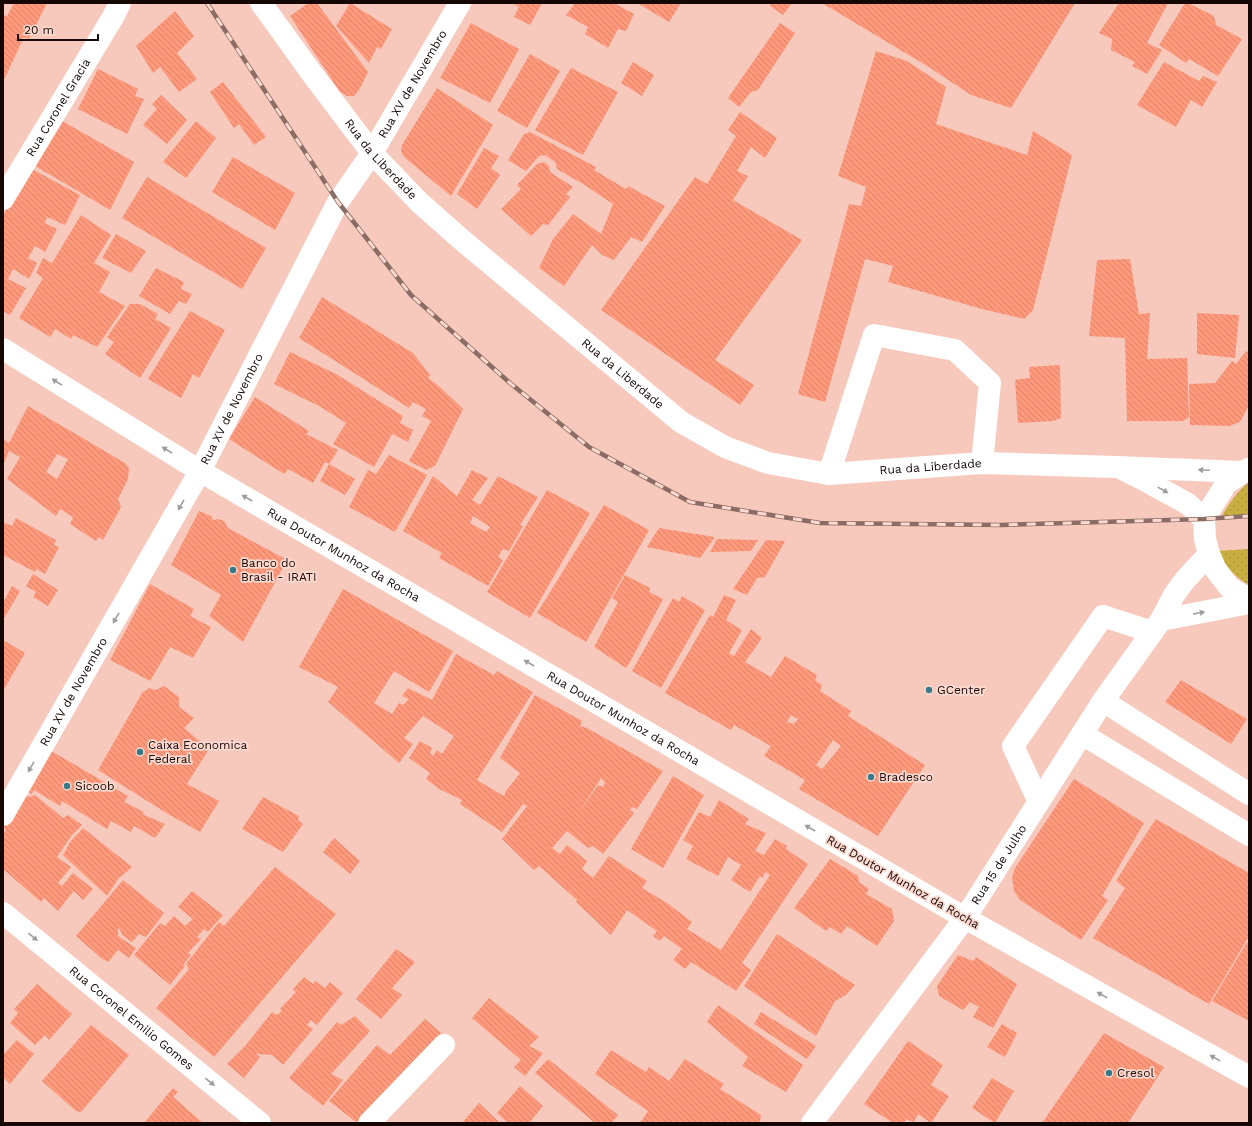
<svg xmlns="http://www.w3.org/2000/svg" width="1252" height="1126" font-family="'Work Sans',sans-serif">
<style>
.grass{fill:url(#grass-dots)}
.building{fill:url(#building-back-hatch);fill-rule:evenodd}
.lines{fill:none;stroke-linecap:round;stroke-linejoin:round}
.minor{stroke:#fff;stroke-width:22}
.major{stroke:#fff;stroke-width:22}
.rail-casing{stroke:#8c6d65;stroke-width:4.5}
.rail{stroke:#fed9cf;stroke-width:3;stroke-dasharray:9;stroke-linecap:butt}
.oneway{fill:#a19c9b}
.poi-dot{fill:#377a8a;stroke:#fed9cf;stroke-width:1.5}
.labels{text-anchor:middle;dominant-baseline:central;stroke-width:3.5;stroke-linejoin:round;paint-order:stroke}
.street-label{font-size:12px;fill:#150704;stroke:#fed9cf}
.poi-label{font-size:12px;fill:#150704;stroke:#fed9cf;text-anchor:start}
</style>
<defs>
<pattern id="grass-dots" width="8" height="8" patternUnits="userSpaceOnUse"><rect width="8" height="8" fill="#c8af40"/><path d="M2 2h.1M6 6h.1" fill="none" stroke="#ab9537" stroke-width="1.8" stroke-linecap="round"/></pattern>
<pattern id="building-back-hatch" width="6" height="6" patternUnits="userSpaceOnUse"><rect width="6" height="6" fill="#fe997c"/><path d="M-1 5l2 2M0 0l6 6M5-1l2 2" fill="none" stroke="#d9826a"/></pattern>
</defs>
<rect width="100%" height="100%" fill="#f7c9bd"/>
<path class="grass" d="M1249,482V515L1222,516C1230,502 1236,493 1249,482Z
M1249,549V585C1233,576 1226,566 1217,551Z"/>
<path class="building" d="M14,3H47L29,39L24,37L3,82V15L7,16Z
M306,3H317L368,72L359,90L354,96H347L340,92L290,16L307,4Z
M350,3L392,29L381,49L377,47L369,63L336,26Z
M512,3H542L530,25L514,17L519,7Z
M575,3H614L634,14L626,31L618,29L608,48L585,34L588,27L566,15Z
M637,3H681L669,22Z
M771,3H792L783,15L770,6Z
M822,3H1075L1011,108L971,95L927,66Z
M1119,3H1168L1147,43L1162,50L1147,74L1132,66L1135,62L1111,50L1112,39L1099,33Z
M1185,3H1188L1214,16L1216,25L1242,39L1218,76L1189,59L1186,63L1159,45Z
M175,11L194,36L177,53L197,79L179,92L160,67L153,73L136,46Z
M471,23L519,49L490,103L440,78Z
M780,23L795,33L758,90L751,92L739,107L728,98Z
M876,51L907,61L946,87L936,124L1027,155L1033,131L1072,155L1033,310L1024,319L982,309L888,282L893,266L865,259L825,402L798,394L849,204L861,206L866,187L838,176Z
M530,54L560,71L527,128L497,111Z
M633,62L654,75L642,96L621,83Z
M1164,62L1199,81L1203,76L1217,82L1202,107L1191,100L1176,127L1137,105Z
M571,68L618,92L583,155L535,130Z
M98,69L138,89L135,96L144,99L127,134L78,109Z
M223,82L266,137L254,145L239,124L234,128L210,92Z
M437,88L493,125L451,196L404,157L401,151L402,145Z
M161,95L187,120L167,144L143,125L157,109L152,104Z
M740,112L777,138L765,158L751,147L737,171L748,176L733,200L802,240L715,360L754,385L740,405L601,310L695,177L707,184L736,136L728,130Z
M57,118L134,162L110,210L30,163Z
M196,121L216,138L186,178L163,162Z
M530,132L596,167L594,170L626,189L628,186L665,206L642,242L631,237L614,260L602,255L592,245L564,286L539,268L553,239L573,214L601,234L613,204L583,184L557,169L555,162L545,155L539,156L526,171L508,160L524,134Z
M484,148L499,156L491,168L500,175L477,209L457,194Z
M233,157L295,193L275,230L212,192Z
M544,162L549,166L550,172L573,187L566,194L570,197L548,225L543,224L531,236L501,209L521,189L517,185L537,164Z
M30,168L80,195L65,225L47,217L45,223L57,229L45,252L35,246L28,258L37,263L29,279L13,269L8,279L26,288L10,315L3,311V215Z
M147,177L266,248L242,289L122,218Z
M81,215L111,235L94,263L110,272L99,292L125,306L97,347L73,335L71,339L55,329L50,337L19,318L43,278L36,273L43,258L52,263Z
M116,234L146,251L131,273L102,258Z
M1130,259L1139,314L1150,313L1147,359L1187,358L1189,417L1183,421H1127L1125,338L1089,336L1097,260Z
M156,268L184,282L181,289L192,294L186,304L179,301L170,314L139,296Z
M322,297L413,353L430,375L428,378L440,387L463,409L435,466L426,470L409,461L431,421L422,416L426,409L413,402L409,408L299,338Z
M130,304H140L158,314L155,319L171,328L140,378L105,354L114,342L107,337Z
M190,311L225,330L199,378L193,374L181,398L148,379Z
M1197,313L1239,315L1235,358L1197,354Z
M1246,351L1249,353V405L1240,422L1229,426L1190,425L1189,384L1215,383L1232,361L1236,364Z
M290,352L336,374L403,416L400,423L413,430L408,442L392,434L374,467L333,444L346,423L319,406L274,384Z
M1060,365L1061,418L1053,421L1018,423L1015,380L1030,378L1029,367Z
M255,397L309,431L306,434L338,450L329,464L325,462L313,483L288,469L284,474L229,439Z
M28,406L125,463L129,468L128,479L118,499L121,507L103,540L99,537L96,541L70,524L73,517L60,509L56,516L7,479L20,457L9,451L3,465V439L9,443ZM57,454L68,459L57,479L46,472Z
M389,455L427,475L395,532L349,507L368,470L376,474Z
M329,464L355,479L345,495L320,481Z
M472,470L488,478L472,500L480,505L498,476L538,497L520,525L523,526L509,551L503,549L498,557L503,560L488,586L439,558L442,553L403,531L433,476L457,496ZM473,516L490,527L486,532L470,523Z
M547,490L590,513L530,618L487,592Z
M604,505L649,530L586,642L537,613Z
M199,511L211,516L213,520L218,519L224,521L228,528L287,560L243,642L209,616L221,595L171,565Z
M16,518L56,540L54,545L59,547L45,574L36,569L35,572L3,555V522L12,526Z
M659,528L715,537L700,558L647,547Z
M717,539L758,540L751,551L710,552Z
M766,540L785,541L765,577L757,578L747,595L733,589Z
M33,574L58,590L48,606L33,597L36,592L26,586Z
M625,575L650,588L649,592L663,599L630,662L626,668L594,647L618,602L612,598Z
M150,584L194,609L190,616L211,627L193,658L170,647L150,681L110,660Z
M12,586L20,591L3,620V603Z
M343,589L453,651L429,692L394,671L374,703L392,714L399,703L403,705L409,699L402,696L408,688L432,700L456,654L494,675L497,671L533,692L477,780L504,796L506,791L520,773L500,758L535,695L582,721L580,726L587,728L663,771L637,809L632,807L630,810L634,813L603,854L593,846L588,848L567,831L552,848L560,854L567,845L587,861L582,869L593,878L609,856L647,881L642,888L667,903L692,922L687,929L721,950L770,875L765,872L763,878L760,876L750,892L731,880L741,865L728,857L718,876L686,859L693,846L683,840L699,812L710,817L719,800L749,819L745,824L766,833L755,851L764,855L775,839L787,846L786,849L808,864L742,963L751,970L736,991L691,962L685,969L673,960L682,949L664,936L660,941L653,936L657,931L627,910L611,935L576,902L577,900L539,866L534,870L502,839L527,806L523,804L502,832L460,804L462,800L439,789L426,779L430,773L409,758L420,741L432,748L430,753L433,756L437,750L442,754L454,736L423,716L404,738L413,744L399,763L328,702L338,687L299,667ZM601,778L605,783L603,787L598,785L580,811Z
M724,595L736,600L726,620L742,630L729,653L734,656L751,629L762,638L745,662L771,677L785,656L817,675L815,680L822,685L820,691L851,711L848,716L925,765L878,836L799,789L805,780L764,756L771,746L734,725L731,730L665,693L710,615L713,617ZM791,715L798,719L794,724L787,722ZM833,740L841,746L822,769L816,765L812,771Z
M682,596L705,610L661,688L632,671L673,598L679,602Z
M3,640L25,653L3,691Z
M1181,680L1247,719L1231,744L1165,702Z
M164,686L179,697V707L194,718L184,728L209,749L187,784L219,801L200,832L168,814L98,770L142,693L149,688L155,690Z
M48,749L128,796L124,802L144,812L142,814L165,824L155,838L134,826L131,832L111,821L107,829L62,801L60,806L34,790L32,794L24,789Z
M673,776L704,795L663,868L631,849Z
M1074,779L1144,823L1102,896L1108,900L1081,940L1020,900L1014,891L1012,877L1015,868Z
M23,793L29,797L35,795L63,818L68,815L82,825L72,835L57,857L71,867L58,883L62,886L73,873L93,889L83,900L74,891L72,893L58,911L44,898L41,902L3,869V835L6,830L3,826Z
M263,797L299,816L298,820L303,824L283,852L242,829Z
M1156,819L1249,873V936L1209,1004L1093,938L1125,888L1116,881L1136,849Z
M83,828L132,867L118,879L107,896L63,855L70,842Z
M334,838L360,861L350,874L323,852Z
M830,859L858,876L859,882L869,889L866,894L892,909L894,921L877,946L847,926L841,934L830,927L826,931L794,908Z
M275,867L336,914L214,1057L156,1008L189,969L186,964L219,922L224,926Z
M123,880L164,913L146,937L139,934L132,942L122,935L120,930L118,928V936L136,948L129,958L118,950L108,962L101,958L76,936Z
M192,891L223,915L208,932L204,929L197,937L201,939L188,953L191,955L183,965L185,966L170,985L134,955L160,923L165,926L174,916L185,926L193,919L178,907Z
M777,934L855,985L846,995L835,1001L816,1036L744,986Z
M1247,942L1249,944V1021L1212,1001Z
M396,949L415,962L392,988L402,995L381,1019L356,999Z
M958,955L973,961L976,957L1017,984L993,1028L973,1017L979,1007L970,1002L963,1010L939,996L937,986Z
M304,977L313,984L315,981L325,988L330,982L343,993L317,1025L311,1020L307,1025L313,1029L283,1065L272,1055L256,1054L260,1057L244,1078L227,1064L245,1046L272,1012L277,1015L282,1011L280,1009L296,992L293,989Z
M37,984L72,1014L49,1040L45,1035L35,1045L10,1023L18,1013L14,1009Z
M489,998L539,1037L529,1046L543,1053L525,1076L514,1067L521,1060L472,1018Z
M718,1005L803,1065L786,1092L742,1066L748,1057L707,1022Z
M761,1012L816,1046L807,1059L754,1024Z
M355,1016L370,1031L331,1074L343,1080L323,1106L289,1078L337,1022L341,1025Z
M425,1019L441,1033L364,1121L356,1122L329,1101L377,1045L390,1055Z
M1002,1024L1017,1033L1005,1057L987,1047Z
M91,1025L129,1055L81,1112L76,1111L42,1081Z
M1104,1033L1164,1067L1128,1123H1042Z
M17,1040L34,1054L10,1084L3,1077V1055Z
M908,1041L943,1065L931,1085L949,1096L931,1123L918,1114L914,1122L906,1119L904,1123H893L864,1104Z
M611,1050L646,1072L649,1067L669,1081L685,1059L724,1084L720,1089L761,1115L760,1122L640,1123L648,1111L595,1074Z
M548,1059L618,1115L611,1123H595L535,1073Z
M992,1078L1014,1091L995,1123L972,1108Z
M520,1086L543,1106L529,1123H508L497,1113Z
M173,1088L178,1092L173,1097L203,1123H144Z
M479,1103L500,1123H462Z"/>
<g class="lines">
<g class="minor">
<path id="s1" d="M3,199L113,17L120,3"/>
<path id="s2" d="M3,349L200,471L965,918"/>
<path d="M829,474L874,335L955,350L990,383L982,463"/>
<path d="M1103,701L1249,794"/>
<path d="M1082,734L1249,835"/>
<path d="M1039,802L1013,746L1103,616L1152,632"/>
<path id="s3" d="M3,815L200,471L338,202L372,153"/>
<path id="s4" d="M3,913L260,1123"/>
<path d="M369,1123L444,1045"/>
</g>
<g class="major">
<path id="s5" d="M261,3L313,75L372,153L419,202L463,241L681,422L725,447L768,463L829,474L982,463L1116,467L1243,472"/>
<path id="s6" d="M372,153L460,3"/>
<path d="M1248,469L1226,484L1204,519L1205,539L1209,554L1216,570L1230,588L1249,599"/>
<path d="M1124,470L1146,481L1188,504L1204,519"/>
<path d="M1161,620L1208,611L1249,603"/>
<path d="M965,918L1249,1077"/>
<path id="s7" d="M812,1123L965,918L1103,701L1161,620L1174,595L1185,580L1209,554"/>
</g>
<defs>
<path id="rail" d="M207,3L338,202L411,295L510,383L589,447L690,502L820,523L1001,525L1204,519L1249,516"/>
</defs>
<use href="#rail" class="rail-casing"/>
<use href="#rail" class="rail"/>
</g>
<defs><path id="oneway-solid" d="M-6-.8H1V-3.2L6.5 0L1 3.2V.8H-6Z"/></defs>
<g class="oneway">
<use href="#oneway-solid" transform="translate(57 382) rotate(-148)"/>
<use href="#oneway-solid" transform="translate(167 450) rotate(-148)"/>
<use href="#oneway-solid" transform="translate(1204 470) rotate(-177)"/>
<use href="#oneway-solid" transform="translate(1163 490) rotate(29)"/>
<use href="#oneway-solid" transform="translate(247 498) rotate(-150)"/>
<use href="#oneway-solid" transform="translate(181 505) rotate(120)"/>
<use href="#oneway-solid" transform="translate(1199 613) rotate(-10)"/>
<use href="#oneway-solid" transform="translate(116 618) rotate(120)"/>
<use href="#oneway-solid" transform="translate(529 663) rotate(-150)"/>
<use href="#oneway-solid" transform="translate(31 767) rotate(120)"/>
<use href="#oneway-solid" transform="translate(810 828) rotate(-150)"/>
<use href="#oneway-solid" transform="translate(33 937) rotate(39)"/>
<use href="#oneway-solid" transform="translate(1102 995) rotate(-151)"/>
<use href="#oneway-solid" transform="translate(1215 1058) rotate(-151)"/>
<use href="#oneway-solid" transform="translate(210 1082) rotate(39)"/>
</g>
<g class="poi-dot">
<circle cx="233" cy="570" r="4"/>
<circle cx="929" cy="690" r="4"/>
<circle cx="140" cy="752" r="4"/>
<circle cx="871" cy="777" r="4"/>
<circle cx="67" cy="786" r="4"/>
<circle cx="1109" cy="1073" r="4"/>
</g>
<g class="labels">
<g class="street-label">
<text stroke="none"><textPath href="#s6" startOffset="80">Rua XV de Novembro</textPath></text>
<text stroke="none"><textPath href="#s1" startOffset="107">Rua Coronel Gracia</textPath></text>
<text stroke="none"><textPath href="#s5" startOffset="197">Rua da Liberdade</textPath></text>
<text stroke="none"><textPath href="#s5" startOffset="521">Rua da Liberdade</textPath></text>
<text stroke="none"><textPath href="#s3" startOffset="466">Rua XV de Novembro</textPath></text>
<text stroke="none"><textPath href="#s5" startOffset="857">Rua da Liberdade</textPath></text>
<text stroke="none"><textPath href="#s2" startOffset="398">Rua Doutor Munhoz da Rocha</textPath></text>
<text stroke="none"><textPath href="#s3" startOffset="142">Rua XV de Novembro</textPath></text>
<text stroke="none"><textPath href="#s2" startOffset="722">Rua Doutor Munhoz da Rocha</textPath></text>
<text stroke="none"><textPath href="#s7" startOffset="319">Rua 15 de Julho</textPath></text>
<text transform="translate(903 882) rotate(30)">Rua Doutor Munhoz da Rocha</text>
<text stroke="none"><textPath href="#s4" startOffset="166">Rua Coronel Emilio Gomes</textPath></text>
</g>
<g class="poi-label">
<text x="241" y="563">Banco do<tspan x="241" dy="14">Brasil - IRATI</tspan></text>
<text x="937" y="690">GCenter</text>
<text x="148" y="745">Caixa Economica<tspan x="148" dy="14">Federal</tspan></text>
<text x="879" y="777">Bradesco</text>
<text x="75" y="786">Sicoob</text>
<text x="1117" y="1073">Cresol</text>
</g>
</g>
<rect width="1252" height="1126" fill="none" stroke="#150704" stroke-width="8"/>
<path d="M18 34v6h80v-6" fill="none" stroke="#150704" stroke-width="2"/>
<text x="24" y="34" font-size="12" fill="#150704" stroke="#fed9cf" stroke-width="3" paint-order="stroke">20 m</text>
</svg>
